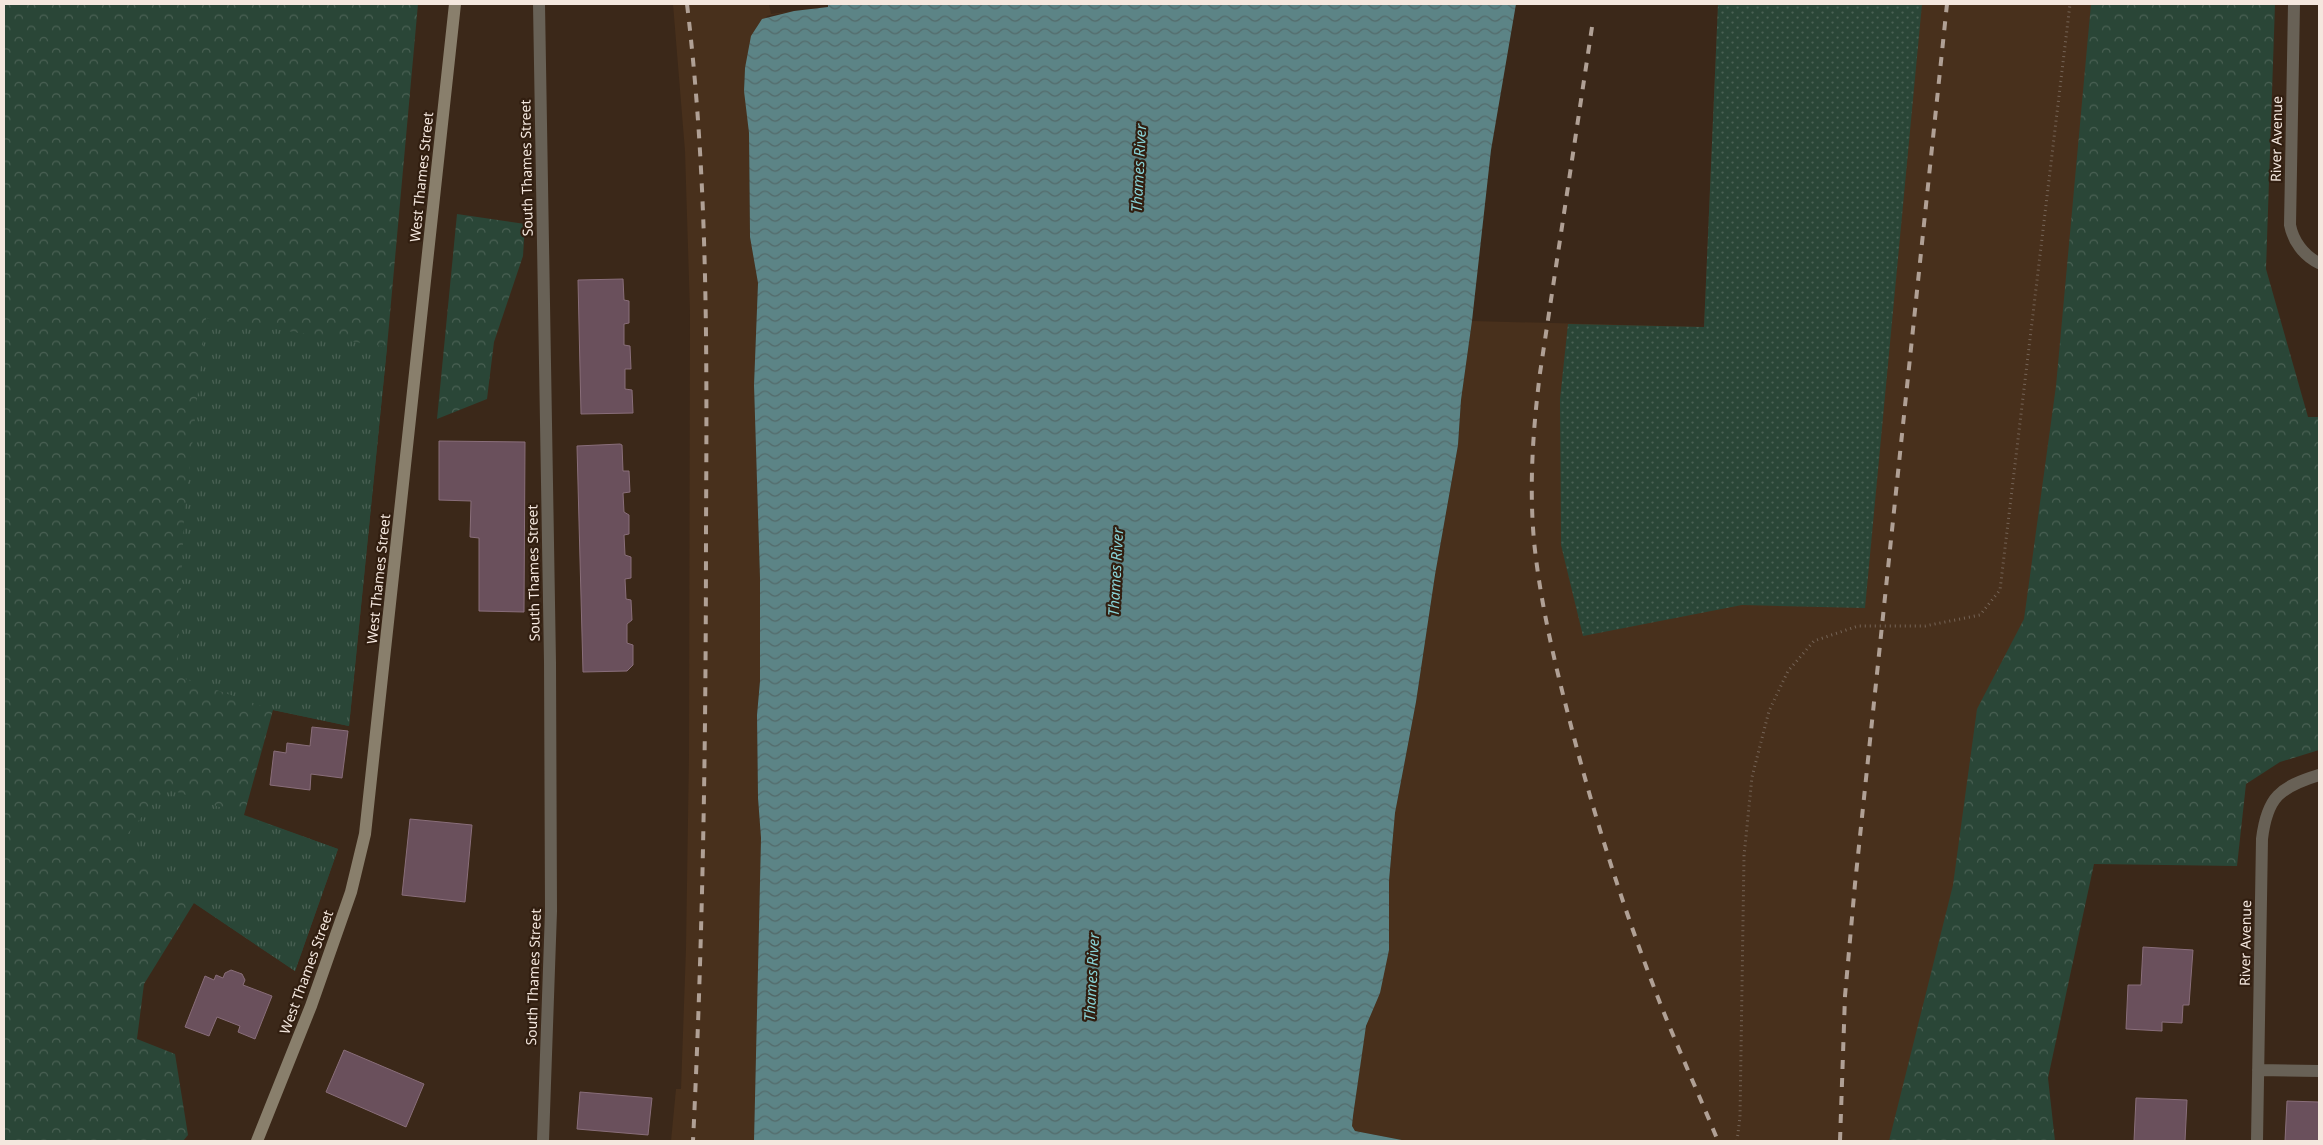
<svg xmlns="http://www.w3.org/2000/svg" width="2323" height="1145" font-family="'Noto Sans',sans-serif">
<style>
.built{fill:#48301c}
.grass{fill:url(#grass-dots)}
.forest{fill:url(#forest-crowns)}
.park{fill:url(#park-tufts)}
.water{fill:url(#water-waves)}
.building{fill:#6a505c;stroke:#896e7a}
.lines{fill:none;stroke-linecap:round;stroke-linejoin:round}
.path{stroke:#756457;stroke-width:3;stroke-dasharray:1 4;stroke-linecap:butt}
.minor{stroke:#686156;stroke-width:12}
.secondary{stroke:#897f6c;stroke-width:12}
.rail{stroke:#b0a095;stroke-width:4;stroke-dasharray:9 9;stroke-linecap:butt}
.labels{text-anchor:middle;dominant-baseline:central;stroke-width:4.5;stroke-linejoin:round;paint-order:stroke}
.street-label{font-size:14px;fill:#f4e7de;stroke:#311e10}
.water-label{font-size:15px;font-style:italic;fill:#89d3d7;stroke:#311e10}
</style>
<defs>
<pattern id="grass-dots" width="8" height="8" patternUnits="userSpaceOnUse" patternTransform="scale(1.25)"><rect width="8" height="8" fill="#2a4637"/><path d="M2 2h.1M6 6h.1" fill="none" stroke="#4a6154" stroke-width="1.8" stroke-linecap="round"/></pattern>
<pattern id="forest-crowns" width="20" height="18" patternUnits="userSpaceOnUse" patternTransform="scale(1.25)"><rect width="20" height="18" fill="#2a4637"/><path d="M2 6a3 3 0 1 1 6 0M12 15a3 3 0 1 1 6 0" fill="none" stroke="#4a6154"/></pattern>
<pattern id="park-tufts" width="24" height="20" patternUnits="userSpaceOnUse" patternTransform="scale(1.25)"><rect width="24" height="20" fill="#2a4637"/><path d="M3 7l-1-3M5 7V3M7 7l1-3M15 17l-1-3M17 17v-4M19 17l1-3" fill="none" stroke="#4a6154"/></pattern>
<pattern id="water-waves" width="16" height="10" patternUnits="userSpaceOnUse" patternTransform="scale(1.25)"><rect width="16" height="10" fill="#5c8486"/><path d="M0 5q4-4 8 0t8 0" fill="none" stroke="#546b6b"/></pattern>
</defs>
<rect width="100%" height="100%" fill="#3b2819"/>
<path class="built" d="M673,4H769L771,14L794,11L767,16L745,68L744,84L749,133L750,237L758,283L754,385L760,578V681L757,715L758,798L761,838L754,1141H671L676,1089H681L686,948L689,754L690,312L685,151Z
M1718,4H2164L1976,1141H1407L1355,1131L1352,1126L1353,1116L1364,1035L1389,950V881L1395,813L1416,702L1435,575L1458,445L1461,400L1472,321L1704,327Z"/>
<path class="grass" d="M1718,4H1922L1865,608L1742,605L1583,636L1561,545L1560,399L1568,324L1704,327Z"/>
<path class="forest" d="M4,4H418L387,347L349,726L273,710L244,815L338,849L295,971L194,903L144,984L137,1039L175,1054L188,1135L183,1141H4Z
M2091,4H2275L2266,269L2308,417H2319V750L2280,762L2246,784L2237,866L2094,864L2048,1078L2055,1141H1889L1953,885L1977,709L2024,619L2056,386Z
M457,214L525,224L523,256L494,342L487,399L437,419Z"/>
<path class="park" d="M206,318L387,347L349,726L273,710L177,676L184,519Z
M166,788L338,849L295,971L194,903L119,844Z"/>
<path class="water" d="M828,4H1516L1491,150L1472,321L1461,400L1458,445L1435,575L1416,702L1395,813L1389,881V950L1380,993L1366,1026L1353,1116L1352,1126L1355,1131L1407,1141H754L761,838L758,798L757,715L760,681V578L754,385L758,283L750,237L749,133L744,91L745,68L751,36L762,19L794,11L828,7Z"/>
<path class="building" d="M623,279L624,300L629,301V323L624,324V345L630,346L631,369H625V389L632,390L633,413L581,414L578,280Z
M439,441L525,442L524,612L479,611V538L470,537L471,501L439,500Z
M620,444L622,445L623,471H629L630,492L623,493L624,512L629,515V534L624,535L625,555L631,557V578L625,579L626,599L631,600L632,620L627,624V643L633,645V665L627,671L583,672L577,446Z
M312,727L348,731L342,778L311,774L310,790L270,785L274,751L286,753L287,743L310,746Z
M410,819L472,825L465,902L402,895Z
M2143,947L2193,950L2189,1005H2183L2182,1023L2162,1022V1031L2126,1029L2128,985H2141Z
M231,970L242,974L245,980L243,985L272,996L255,1039L238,1032L240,1026L217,1017L209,1036L185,1027L205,976L214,980L216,975L223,978L225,973Z
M344,1050L424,1084L406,1127L326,1092Z
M580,1092L652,1098L648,1135L577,1129Z
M2136,1098L2187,1100L2185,1141H2134Z
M2287,1101L2319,1102V1141H2285Z"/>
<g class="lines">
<path class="path" d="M1737,1141L1740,1117L1744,856L1752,777L1769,711L1788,671L1814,641L1858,626H1925L1980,615L2000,590L2070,4"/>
<path class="minor" d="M539,4L550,662L551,911L543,1141
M2294,4L2290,225C2293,241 2304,256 2319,263
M2258,1070L2319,1071
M2257,1141L2262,839C2267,797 2280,787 2319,775"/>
<path class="secondary" d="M257,1141L311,1006L351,892L365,834L455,4"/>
<path class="rail" d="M687,4C708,178 707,354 706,529C706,734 703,937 693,1141
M1592,27L1540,373C1533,429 1529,485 1534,541C1540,601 1554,660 1569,718C1594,817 1625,914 1662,1008C1680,1053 1700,1097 1718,1141
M1840,1141L1845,996L1855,884L1947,4"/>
</g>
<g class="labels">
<g class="street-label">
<text transform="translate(2276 139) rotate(-89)">River Avenue</text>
<text transform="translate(526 168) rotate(-91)">South Thames Street</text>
<text transform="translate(421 177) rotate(-84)">West Thames Street</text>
<text transform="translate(533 573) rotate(-91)">South Thames Street</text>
<text transform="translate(378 579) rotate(-84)">West Thames Street</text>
<text transform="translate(2245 943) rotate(-89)">River Avenue</text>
<text transform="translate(306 972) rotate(-70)">West Thames Street</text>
<text transform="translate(533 977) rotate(-88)">South Thames Street</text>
</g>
<g class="water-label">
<text transform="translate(1138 168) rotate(-87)">Thames River</text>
<text transform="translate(1115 572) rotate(-87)">Thames River</text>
<text transform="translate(1091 977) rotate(-87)">Thames River</text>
</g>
</g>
<rect width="2323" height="1145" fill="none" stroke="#f4e7de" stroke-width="10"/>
</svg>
